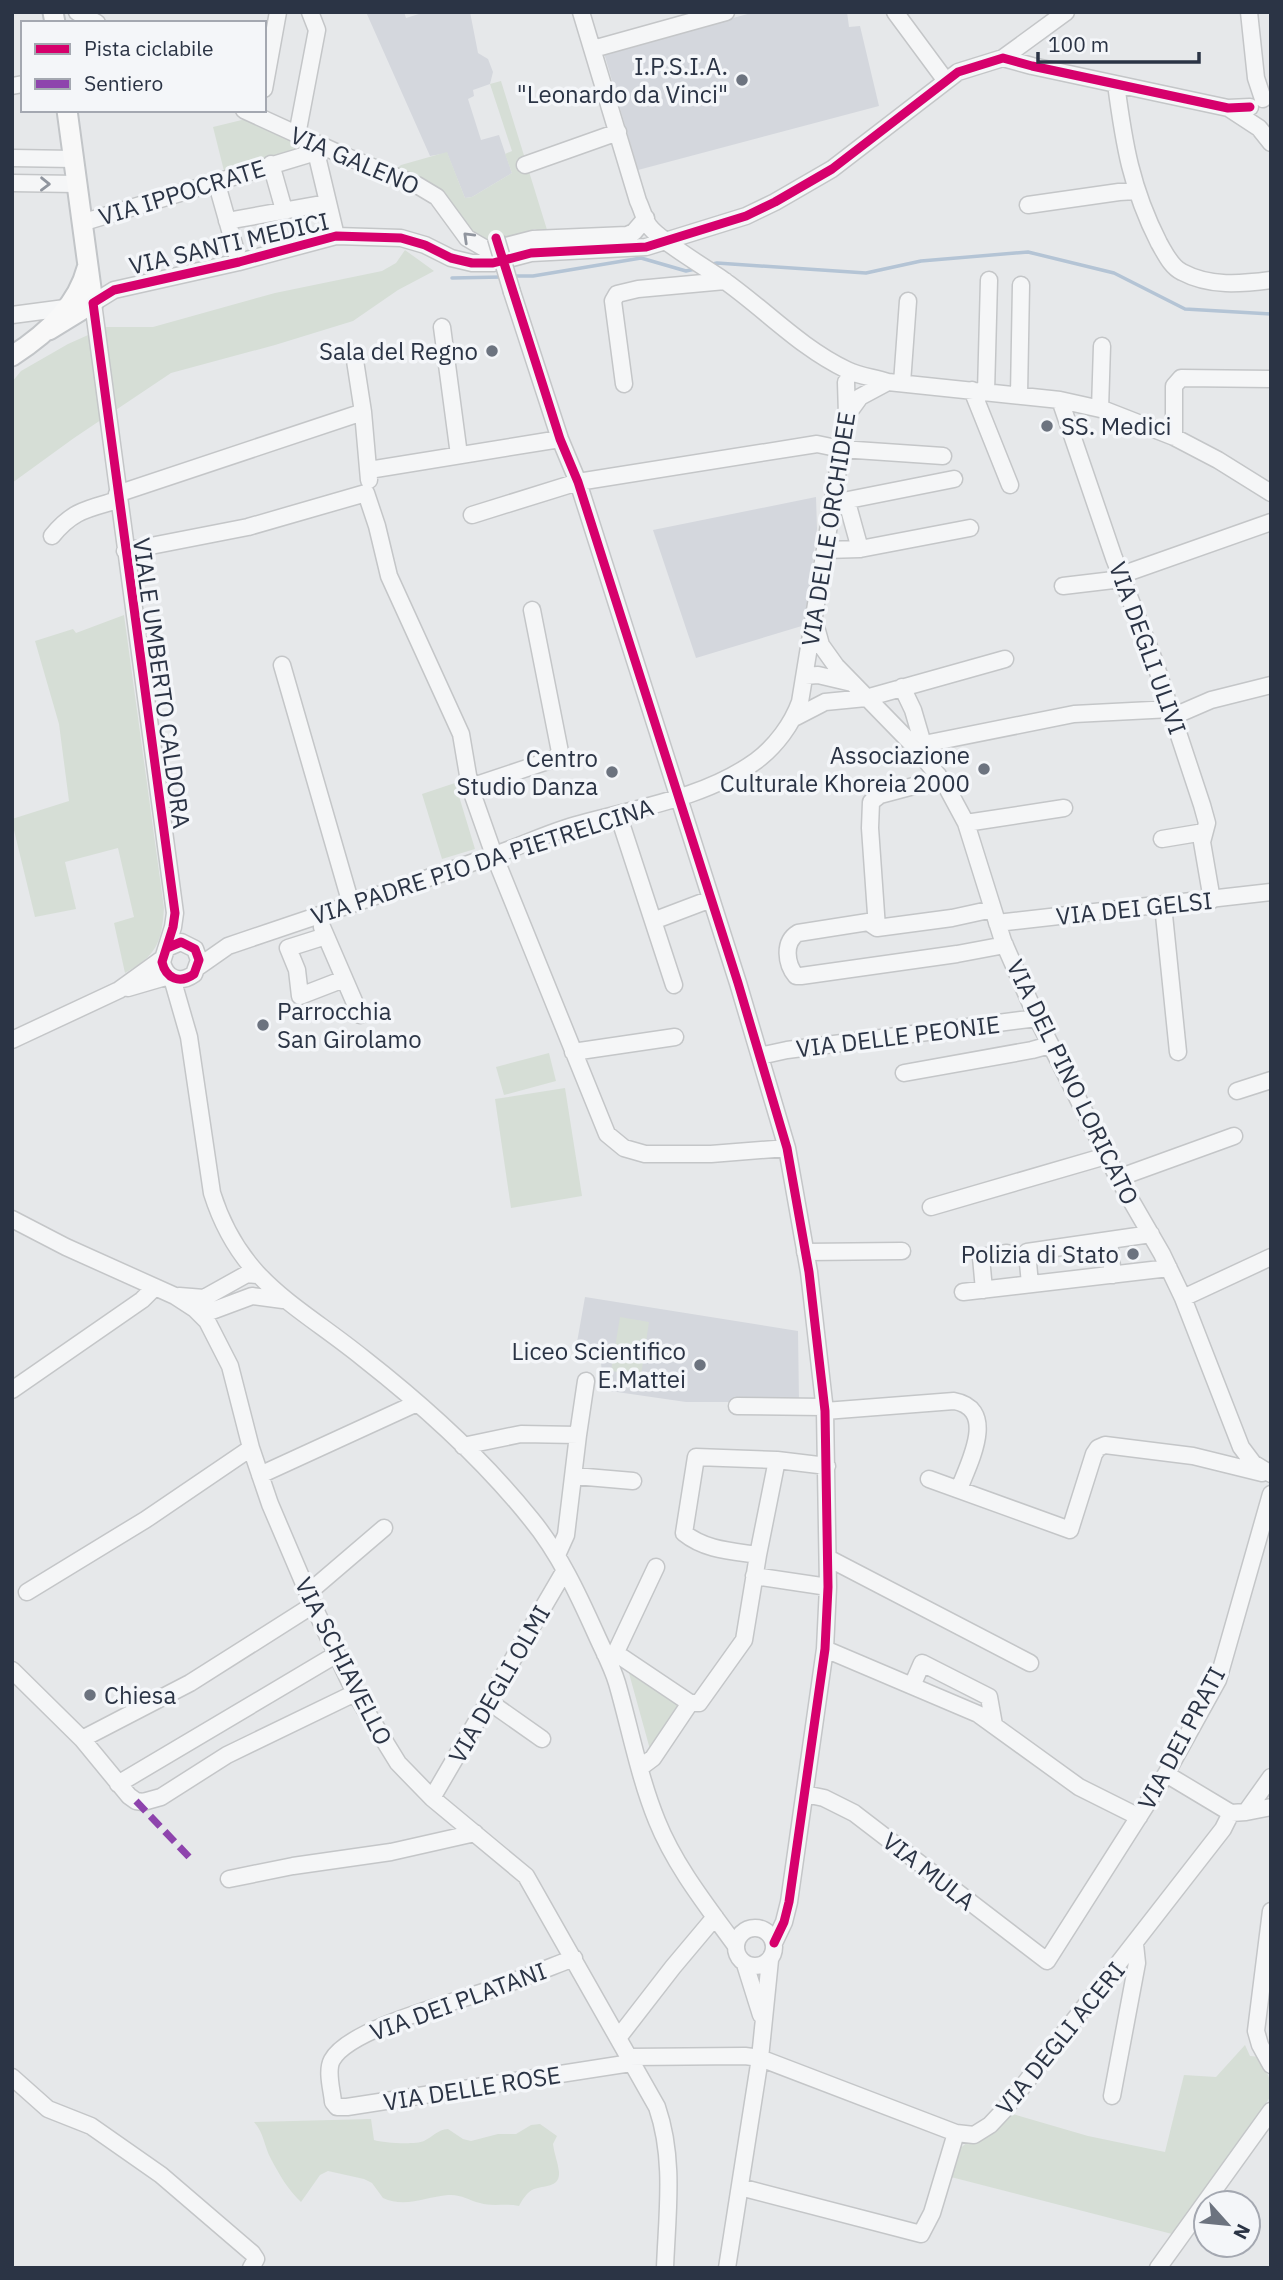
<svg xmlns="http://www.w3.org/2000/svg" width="1283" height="2280" font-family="'IBM Plex Sans',sans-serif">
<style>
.built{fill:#d4d7dd}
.green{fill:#d6ded6}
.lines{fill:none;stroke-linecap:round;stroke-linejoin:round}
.stream{stroke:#b4c4d5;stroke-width:3.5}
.minor-casing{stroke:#c4c6c8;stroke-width:19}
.major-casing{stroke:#c2c5c8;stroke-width:23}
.minor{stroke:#f5f6f7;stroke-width:16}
.major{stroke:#f8f8f8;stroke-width:19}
.minor-bridge-casing{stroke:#c4c6c8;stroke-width:19;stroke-linecap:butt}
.minor-bridge{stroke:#f5f6f7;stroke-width:16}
.quiet{stroke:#8e44ad;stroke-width:7;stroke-dasharray:14 7;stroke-linecap:butt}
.cycleway-casing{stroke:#f4f6f9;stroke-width:13}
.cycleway{stroke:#d6006c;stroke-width:9}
.oneway{stroke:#90959e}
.poi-dot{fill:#6c737f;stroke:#f4f6f9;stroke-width:2.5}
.labels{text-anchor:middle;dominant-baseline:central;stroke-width:7;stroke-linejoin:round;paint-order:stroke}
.poi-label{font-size:24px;fill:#2b3445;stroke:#f4f6f9;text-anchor:end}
.street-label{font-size:24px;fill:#2b3445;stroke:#f4f6f9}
</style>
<rect width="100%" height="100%" fill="#e6e8ea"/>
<path class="built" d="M366,12H404L406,18L419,14V12H470L478,53L488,59L493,72L490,84L473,90L474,96L468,99L481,140L499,135L512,173L472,197L465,198L447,153L430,156Z
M755,12H847L849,27L860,26L879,106L638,170L604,53Z
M816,497L817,529L805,625L696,658L653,530Z
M585,1297L798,1331L799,1402H686L603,1390L600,1348H576Z"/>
<path class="green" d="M501,81L548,233L546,235L535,229L486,244L396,169L401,165L447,152L465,198L472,197L512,173L505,154L512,151L490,84Z
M250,118L309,148L225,175L213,127Z
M405,250L434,271L398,290L353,321L275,345L171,373L74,438L12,483V382L21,371L68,344L106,327H153L275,293L382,271L396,263Z
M124,615L164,908C162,943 156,956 125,973L114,923L134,917L118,848L65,862L76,909L35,917L12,822V819L69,801L59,724L35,641L73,629L76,633Z
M455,783L475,849L442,859L422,794Z
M549,1053L556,1081L504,1095L496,1067Z
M565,1088L582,1196L511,1208L495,1099Z
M620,1317L649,1322L641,1375L611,1371Z
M627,1666L680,1705L651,1753Z
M1245,2045L1250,2056L1261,2057L1271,2083V2096L1172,2234L947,2176L959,2149L968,2142L983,2139L1013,2114L1088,2136L1165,2152L1184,2075L1216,2077Z
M371,2119L374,2140C383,2143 415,2145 424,2141C434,2136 437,2130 448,2129L463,2139L471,2141L498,2134H516L531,2125L540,2124L557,2136L553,2144C554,2153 558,2163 559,2172C560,2188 544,2185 534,2189C527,2192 522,2200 519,2206C506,2203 492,2207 480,2203C468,2200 461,2194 448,2195C426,2197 405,2208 383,2198L372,2183L364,2179L328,2171L320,2175L301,2202C288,2190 279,2174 271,2159C264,2146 264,2133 254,2122Z"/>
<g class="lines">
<path class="stream" d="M709,265L717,263L866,273L921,261L1028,252L1114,273L1185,309L1271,314
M514,276H533L641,258L686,271L695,269
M452,278L502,277"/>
<defs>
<path id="minor" d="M77,12L97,23
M581,12L638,201C642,209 644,219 649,226C659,240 706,268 722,279C765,309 799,347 847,370C861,377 874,377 888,382L1060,400L1105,410L1174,437L1218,460L1271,493
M895,12L946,81
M1249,12L1256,78L1263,99
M593,49L726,12
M1003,58L1066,12
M1116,84C1124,144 1131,188 1159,243C1165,253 1171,267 1182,272C1210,287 1241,284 1271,280
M12,86L23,84
M264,89L278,12
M1230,109L1259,128L1271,143
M244,110L340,154L417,185L437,197L467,238L486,249H494L533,239L627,235L634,232L646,218
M297,135L317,30L310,12
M316,152L336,236
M12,158L74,159
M271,164L284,210
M525,165L618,132
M216,181L239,262
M12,183L77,184
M1028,205L1119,192L1136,191
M227,221L327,203
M81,223L316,152L319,145
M512,292L560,439L578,482L738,983L787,1148L809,1272L825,1411L828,1587L825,1649L789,1902L784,1922L774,1943
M12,315L65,308
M442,327L459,455
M354,354L363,412L369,480
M902,383L908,301
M624,384L613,301L617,294L638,289L725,281
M972,390L1010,485
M986,392L989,280
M1019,395L1021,285
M1060,400L1114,558L1154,660L1202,805L1207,823L1202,842L1212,900
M1100,409L1102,346
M847,415L860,397L888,382
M1174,437V386L1181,378L1271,379
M369,470L560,439
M366,493L377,526L389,576L461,734L470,787L494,855L607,1134L624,1148L645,1154H711L787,1148
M117,494L363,412
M847,502L860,549
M833,503L954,479
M472,515L578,482L817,444L841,449L943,456
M52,536C73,510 88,509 118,500
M825,550L860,549L970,528
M125,551L248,527L366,493
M1121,575L1271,522
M1063,586L1122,579
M816,627L821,645L836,666L914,746L945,784L966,823L1003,941L1037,1018L1118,1178L1162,1254L1183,1298L1241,1447L1253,1463L1271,1474
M282,665L351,904
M805,676L818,675L852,683
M902,687L913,710L923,744
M1174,716L1211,700L1271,685
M794,718L825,702L866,698L1005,659
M914,746L1074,714L1171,709
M470,787L554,759L560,752L532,610
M618,814L674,985
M966,823L1064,808
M1162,839L1204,832
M1163,905L1178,1052
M993,909L952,918L877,928L868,922L798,933C783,942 786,964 796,976H801L957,954L1005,945
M653,921L711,899
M997,923L1271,892
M322,927L360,1015
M877,928L870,828L871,802L880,795L925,783L938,775
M326,936L288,948L297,970L300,996L344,979
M167,948L181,942L195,949L199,960L194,974C180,984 166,979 162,962L173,927L175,913L93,303L114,290L239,262L336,236L401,238L425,245L451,258L472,263H493L531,253L646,247L746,216L775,202L832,169L958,72L1003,58L1032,66L1228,108L1250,107
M198,967L228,946C316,916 404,887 491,856C516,848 541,836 566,828C629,809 702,800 756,761C776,746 792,724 800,702L847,415L846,382
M172,978L189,1037L212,1193C240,1282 296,1304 363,1358C423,1405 483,1459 531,1519C559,1553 578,1594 596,1634C603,1650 612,1666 617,1683C630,1728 639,1777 657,1821C675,1866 707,1906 736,1946
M128,988L169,976
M12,1040L119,990L162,959
M573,1052L675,1037
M760,1056L787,1050L1037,1018
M904,1073L1032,1050L1050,1045
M1237,1091L1271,1080
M1118,1178L1234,1136
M931,1207L1106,1156
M12,1219L66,1247L175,1296L195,1309L207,1321L230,1366L251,1448L270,1504L313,1605L355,1693L398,1763L432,1798L526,1876L657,2107C675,2159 667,2214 665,2268
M1109,1241L1113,1275
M805,1252L902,1251
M1030,1284L1027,1252L1151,1234
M984,1290L981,1257L1007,1253
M963,1292L1169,1268
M179,1296L204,1298L247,1274L257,1275
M1183,1298L1271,1257
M201,1315L252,1296L283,1300
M12,1390L142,1300L155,1287
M737,1406L824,1407
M825,1411L954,1401C998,1409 969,1463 959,1489
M463,1446L521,1434L578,1435L586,1381
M260,1475L417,1403
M575,1476L633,1481
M929,1479L1070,1530L1094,1454L1098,1448L1105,1445L1193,1456L1262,1473
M557,1555L566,1535L578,1435
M758,1555C731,1551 705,1550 684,1533L696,1457L777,1460
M828,1558L1030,1663
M754,1576L828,1587
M27,1592L145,1520L251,1448
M308,1593L384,1528
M825,1649L978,1714L1079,1787L1139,1817
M605,1654H615L623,1658L690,1703
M615,1654L656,1567
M12,1670L82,1739L129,1796L136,1801L143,1802L161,1797L227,1755L355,1693
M912,1686L922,1663L989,1697L994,1725
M488,1701L542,1739
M690,1703H699L744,1640L758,1555L777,1460L827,1466
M82,1739L190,1683L313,1605
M641,1767L653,1758L690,1703
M118,1784L337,1654
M805,1794L824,1798L854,1813L1047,1961L1166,1774L1218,1680L1271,1494
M432,1798L565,1570
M1246,1812L1271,1807
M1231,1813L1246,1812L1271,1777
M229,1879L293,1866L391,1852L475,1833
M1271,1911L1256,2031L1260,2045L1271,2065
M736 1947a19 19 0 1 1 38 0a19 19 0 1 1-38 0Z
M574,1958C548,1968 523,1978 498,1987C461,2001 350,2027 332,2060C326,2071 332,2090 333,2102L337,2107H347L631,2063
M745,1964L761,2015
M618,2038L673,1967L715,1917
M628,2057L745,2056L760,2058L956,2133L974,2135L990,2125L1005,2109L1223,1829L1231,1813L1166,1774
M12,2077L48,2109L91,2126L161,2175L252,2253L256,2259L251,2268
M1112,2096L1137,1963L1135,1944
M740,2187L921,2234L932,2213L956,2133
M727,2268L760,2058L770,1960
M1158,2268L1271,2111"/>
<path id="major" d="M53,12L55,23
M49,330L93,303L67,110
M12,356C45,335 77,307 87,268"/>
</defs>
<use href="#minor" class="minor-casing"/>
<use href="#major" class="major-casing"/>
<use href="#minor" class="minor"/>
<use href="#major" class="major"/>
<defs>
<path id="minor-bridge" d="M496,238L512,292"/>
</defs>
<use href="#minor-bridge" class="minor-bridge-casing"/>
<use href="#minor-bridge" class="minor-bridge"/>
<path class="quiet" d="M136,1801L190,1858"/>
<defs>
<path id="cycleway" d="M496,238L560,439L578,482L738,983L787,1148L809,1272L825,1411L828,1587L825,1649L789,1902L784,1922L774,1943
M167,948L181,942L195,949L199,960L194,974C180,984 166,979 162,962L173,927L175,913L93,303L114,290L239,262L336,236L401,238L425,245L451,258L472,263H493L531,253L646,247L746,216L775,202L832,169L958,72L1003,58L1032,66L1228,108L1250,107"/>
</defs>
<use href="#cycleway" class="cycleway-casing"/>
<use href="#cycleway" class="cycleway"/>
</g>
<defs><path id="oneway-chevron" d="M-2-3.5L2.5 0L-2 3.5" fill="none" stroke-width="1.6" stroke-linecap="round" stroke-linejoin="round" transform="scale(1.75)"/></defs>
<g class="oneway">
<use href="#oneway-chevron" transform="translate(45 184) rotate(1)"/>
<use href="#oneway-chevron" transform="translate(468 237) rotate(-136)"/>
</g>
<g class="poi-dot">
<circle cx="742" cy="80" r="7"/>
<circle cx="492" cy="351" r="7"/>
<circle cx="1047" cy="426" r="7"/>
<circle cx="984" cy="769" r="7"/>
<circle cx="612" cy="772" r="7"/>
<circle cx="263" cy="1025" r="7"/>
<circle cx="1133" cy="1254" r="7"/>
<circle cx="700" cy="1365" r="7"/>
<circle cx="90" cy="1695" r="7"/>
</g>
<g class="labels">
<g class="poi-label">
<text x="728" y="66">I.P.S.I.A.<tspan x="728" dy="28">"Leonardo da Vinci"</tspan></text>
<text x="478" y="351">Sala del Regno</text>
<text x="1061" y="426" text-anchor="start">SS. Medici</text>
<text x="970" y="755">Associazione<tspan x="970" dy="28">Culturale Khoreia 2000</tspan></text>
<text x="598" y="758">Centro<tspan x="598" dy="28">Studio Danza</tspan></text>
<text x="277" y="1011" text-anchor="start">Parrocchia<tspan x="277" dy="28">San Girolamo</tspan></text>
<text x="1119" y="1254">Polizia di Stato</text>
<text x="686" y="1351">Liceo Scientifico<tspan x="686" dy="28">E.Mattei</tspan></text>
<text x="104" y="1695" text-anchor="start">Chiesa</text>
</g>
<g class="street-label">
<text transform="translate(355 160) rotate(23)">VIA GALENO</text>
<text transform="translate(182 192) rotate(-17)">VIA IPPOCRATE</text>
<text transform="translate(229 243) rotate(-13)">VIA SANTI MEDICI</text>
<text transform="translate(828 529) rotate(-81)">VIA DELLE ORCHIDEE</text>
<text transform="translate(1148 648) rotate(70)">VIA DEGLI ULIVI</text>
<text transform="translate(162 683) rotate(82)">VIALE UMBERTO CALDORA</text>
<text transform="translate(482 861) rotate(-18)">VIA PADRE PIO DA PIETRELCINA</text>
<text transform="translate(1134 908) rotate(-6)">VIA DEI GELSI</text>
<text transform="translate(898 1036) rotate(-7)">VIA DELLE PEONIE</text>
<text transform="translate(1073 1082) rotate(64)">VIA DEL PINO LORICATO</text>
<text transform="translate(344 1661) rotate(63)">VIA SCHIAVELLO</text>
<text transform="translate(499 1684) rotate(-60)">VIA DEGLI OLMI</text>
<text transform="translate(1181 1738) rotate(-62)">VIA DEI PRATI</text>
<text transform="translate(929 1871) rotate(38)">VIA MULA</text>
<text transform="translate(458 2001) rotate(-20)">VIA DEI PLATANI</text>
<text transform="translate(1060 2038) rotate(-51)">VIA DEGLI ACERI</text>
<text transform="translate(472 2088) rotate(-9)">VIA DELLE ROSE</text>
</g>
</g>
<rect width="1283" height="2280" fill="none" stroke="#2b3445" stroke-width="28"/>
<rect x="21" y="21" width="245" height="91" fill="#f4f6f9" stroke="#a4a8b1" stroke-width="2"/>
<rect x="35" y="44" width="35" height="10" fill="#d6006c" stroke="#a4a8b1" stroke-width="2"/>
<text x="84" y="56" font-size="21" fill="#2b3445">Pista ciclabile</text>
<rect x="35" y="79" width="35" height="10" fill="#8e44ad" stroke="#a4a8b1" stroke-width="2"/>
<text x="84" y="91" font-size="21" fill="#2b3445">Sentiero</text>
<g transform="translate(1227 2224) rotate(117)"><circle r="33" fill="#f4f6f9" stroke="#a4a8b1" stroke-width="2"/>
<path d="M0-5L12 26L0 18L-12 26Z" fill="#6c737f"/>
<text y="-10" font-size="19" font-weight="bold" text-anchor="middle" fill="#2b3445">N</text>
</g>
<path d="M1038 52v10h161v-10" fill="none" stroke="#2b3445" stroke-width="3.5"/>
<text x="1048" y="52" font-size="21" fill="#2b3445" stroke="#f4f6f9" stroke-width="5" paint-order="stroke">100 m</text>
</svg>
